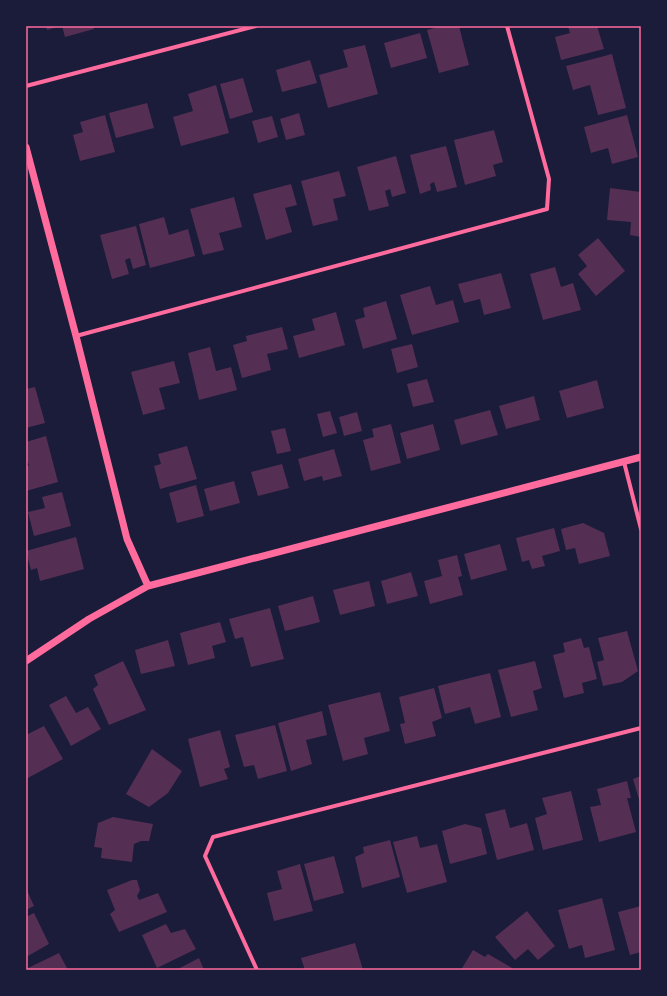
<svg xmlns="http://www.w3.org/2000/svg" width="667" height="996" font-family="Lora,serif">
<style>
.building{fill:#542f53}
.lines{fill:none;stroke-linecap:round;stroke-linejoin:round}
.minor{stroke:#ff6b9d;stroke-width:4}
.tertiary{stroke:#ff6b9d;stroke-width:7}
.neatline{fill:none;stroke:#ff6b9d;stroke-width:1.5}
</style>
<rect width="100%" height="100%" fill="#1b1b3a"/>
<path class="building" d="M46,26H61L47,30Z
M62,26H93L94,29L65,37Z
M441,26H459L469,65L439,73L427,30Z
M568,26H597L604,49L561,60L555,37L570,33Z
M420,33L427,58L391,68L384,43Z
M365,45L378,94L328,108L319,75L348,67L343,50Z
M612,54L626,108L598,115L590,85L573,90L566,66Z
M310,60L317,83L282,92L276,70Z
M243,78L253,112L230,119L220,84Z
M216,85L229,133L181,146L173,117L193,111L188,94Z
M147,103L154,128L116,138L109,113Z
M299,113L305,135L286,140L280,119Z
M105,115L115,152L80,161L73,135L83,132L80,122Z
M627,115L638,157L612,164L608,148L591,153L584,127Z
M272,116L278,137L258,143L252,121Z
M494,130L503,162L493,165L496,176L465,185L454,140Z
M446,146L457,187L437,192L434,182L430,184L431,190L420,194L410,155Z
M396,156L406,193L392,197L390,189L385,191L389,206L369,211L357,167Z
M339,171L346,196L333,199L338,220L313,226L301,181Z
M291,184L297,205L285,208L292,232L266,240L253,194Z
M610,188L641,192V237L630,235L631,222L607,220Z
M234,197L242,227L219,233L224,250L203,255L190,209Z
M164,217L169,235L188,229L195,256L150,268L139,224Z
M136,226L146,265L133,269L130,258L125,260L129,274L112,279L100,235Z
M598,238L625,271L596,296L578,274L587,266L578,255Z
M555,267L561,287L573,283L581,310L543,320L530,274Z
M501,273L511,308L484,315L480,299L464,303L458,284Z
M430,286L436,305L453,300L459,322L412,335L400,295Z
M386,301L397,339L363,349L355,320L365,317L363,308Z
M336,312L345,345L299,358L293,336L315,330L312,319Z
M282,327L288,349L267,354L271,370L242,378L233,345L247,341L246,336Z
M412,344L418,367L397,373L391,349Z
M210,347L216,371L231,367L237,390L199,400L188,353Z
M174,361L180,383L159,388L165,409L143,415L131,372Z
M427,379L434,402L413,407L407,384Z
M597,380L604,408L567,418L559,391Z
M35,387L45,423L26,428V389Z
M534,396L540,420L506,429L499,406Z
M490,410L498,435L461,445L454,420Z
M330,411L337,433L323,437L317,414Z
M357,412L362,431L344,436L339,417Z
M391,424L401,463L371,471L363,440L374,437L372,429Z
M433,424L440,450L407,459L400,433Z
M285,428L291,451L277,454L271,431Z
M46,436L58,482L26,491V466H29L26,454V442Z
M187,446L197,479L160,489L154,466L161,464L158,454Z
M334,449L342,476L323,481L322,476L304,481L298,459Z
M282,464L289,488L258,496L251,472Z
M234,481L240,503L210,511L204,489Z
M196,485L204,516L177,523L169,493Z
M62,492L71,526L34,536L28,512L45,508L42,497Z
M583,523L604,533L610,556L579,564L575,548L566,550L561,529Z
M554,528L560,551L542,556L545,566L532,569L529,560L522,562L516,538Z
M76,537L84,569L40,581L37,568L31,570L26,551Z
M500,544L507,570L471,580L464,554Z
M457,555L462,576L458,577L463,595L430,604L424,581L442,576L438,560Z
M411,572L418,596L387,604L381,581Z
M369,581L375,606L340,615L333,590Z
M313,596L320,622L285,631L278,606Z
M270,608L284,659L251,667L243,637L235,639L229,619Z
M220,622L226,642L212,646L215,658L188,665L180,633Z
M627,631L638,671L622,682L603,686L597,662L604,660L598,638Z
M581,638L584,648L589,647L597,679L582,683L584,693L564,698L553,655L565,652L563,643Z
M168,640L175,666L141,674L135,650Z
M123,661L146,710L109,725L93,689L98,685L94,675Z
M535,661L542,688L533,691L538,710L511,717L498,670Z
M490,673L501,717L475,724L470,707L445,714L438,686Z
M434,688L442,718L432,722L436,736L405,744L400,724L405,723L399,697Z
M380,692L390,731L364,738L368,754L343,761L328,705Z
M66,696L76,713L88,707L101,729L71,746L49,705Z
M322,711L327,735L306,740L312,764L291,771L278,723Z
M275,725L287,771L258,779L254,765L244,767L235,735Z
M44,726L63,759L26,779V735Z
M220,730L230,767L224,769L228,779L200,787L188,739Z
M152,749L182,771L168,793L149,807L126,794Z
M641,776V806L633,779Z
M627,781L631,798H627L636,832L599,842L590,807L601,805L597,789Z
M571,791L583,840L543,850L535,818L547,814L542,798Z
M505,809L510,828L527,823L534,850L497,860L485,814Z
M113,817L153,824L149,841H141L134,844L132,862L101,858L102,848L94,847L98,823Z
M465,824L481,828L487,854L450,864L442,831Z
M417,836L420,848L437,844L447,882L407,893L393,842Z
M390,840L400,877L362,888L355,857L364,853L363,847Z
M334,856L344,893L314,901L304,864Z
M300,864L313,911L274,921L267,893L282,889L277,871Z
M132,880H137L140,890L137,896L139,900L158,893L167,912L119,932L110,914L115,910L107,890Z
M26,888L34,906L26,910Z
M602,898L615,950L585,958L582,945L569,949L558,910Z
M641,906V952L630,955L618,912Z
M527,911L555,946L538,960L528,949L515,960L495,937Z
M34,913L49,944L26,957V917Z
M166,924L171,933L185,929L196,949L157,968L142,935Z
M355,943L363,970H305L301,958Z
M473,950L485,957L488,954L512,968L511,970H461Z
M59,953L68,970H26V969Z
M199,958L204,970H176Z"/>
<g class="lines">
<path class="minor" d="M26,86L256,26
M76,336L547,209L549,179L507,26
M624,462L641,529
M257,970L205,856L213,837L641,728"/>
<path class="tertiary" d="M26,147L76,336L127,539L148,586
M26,661L89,619L148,586L641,457"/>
</g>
<rect width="667" height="996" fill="none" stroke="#1b1b3a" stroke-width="54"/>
<rect x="27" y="27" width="613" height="942" class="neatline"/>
</svg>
